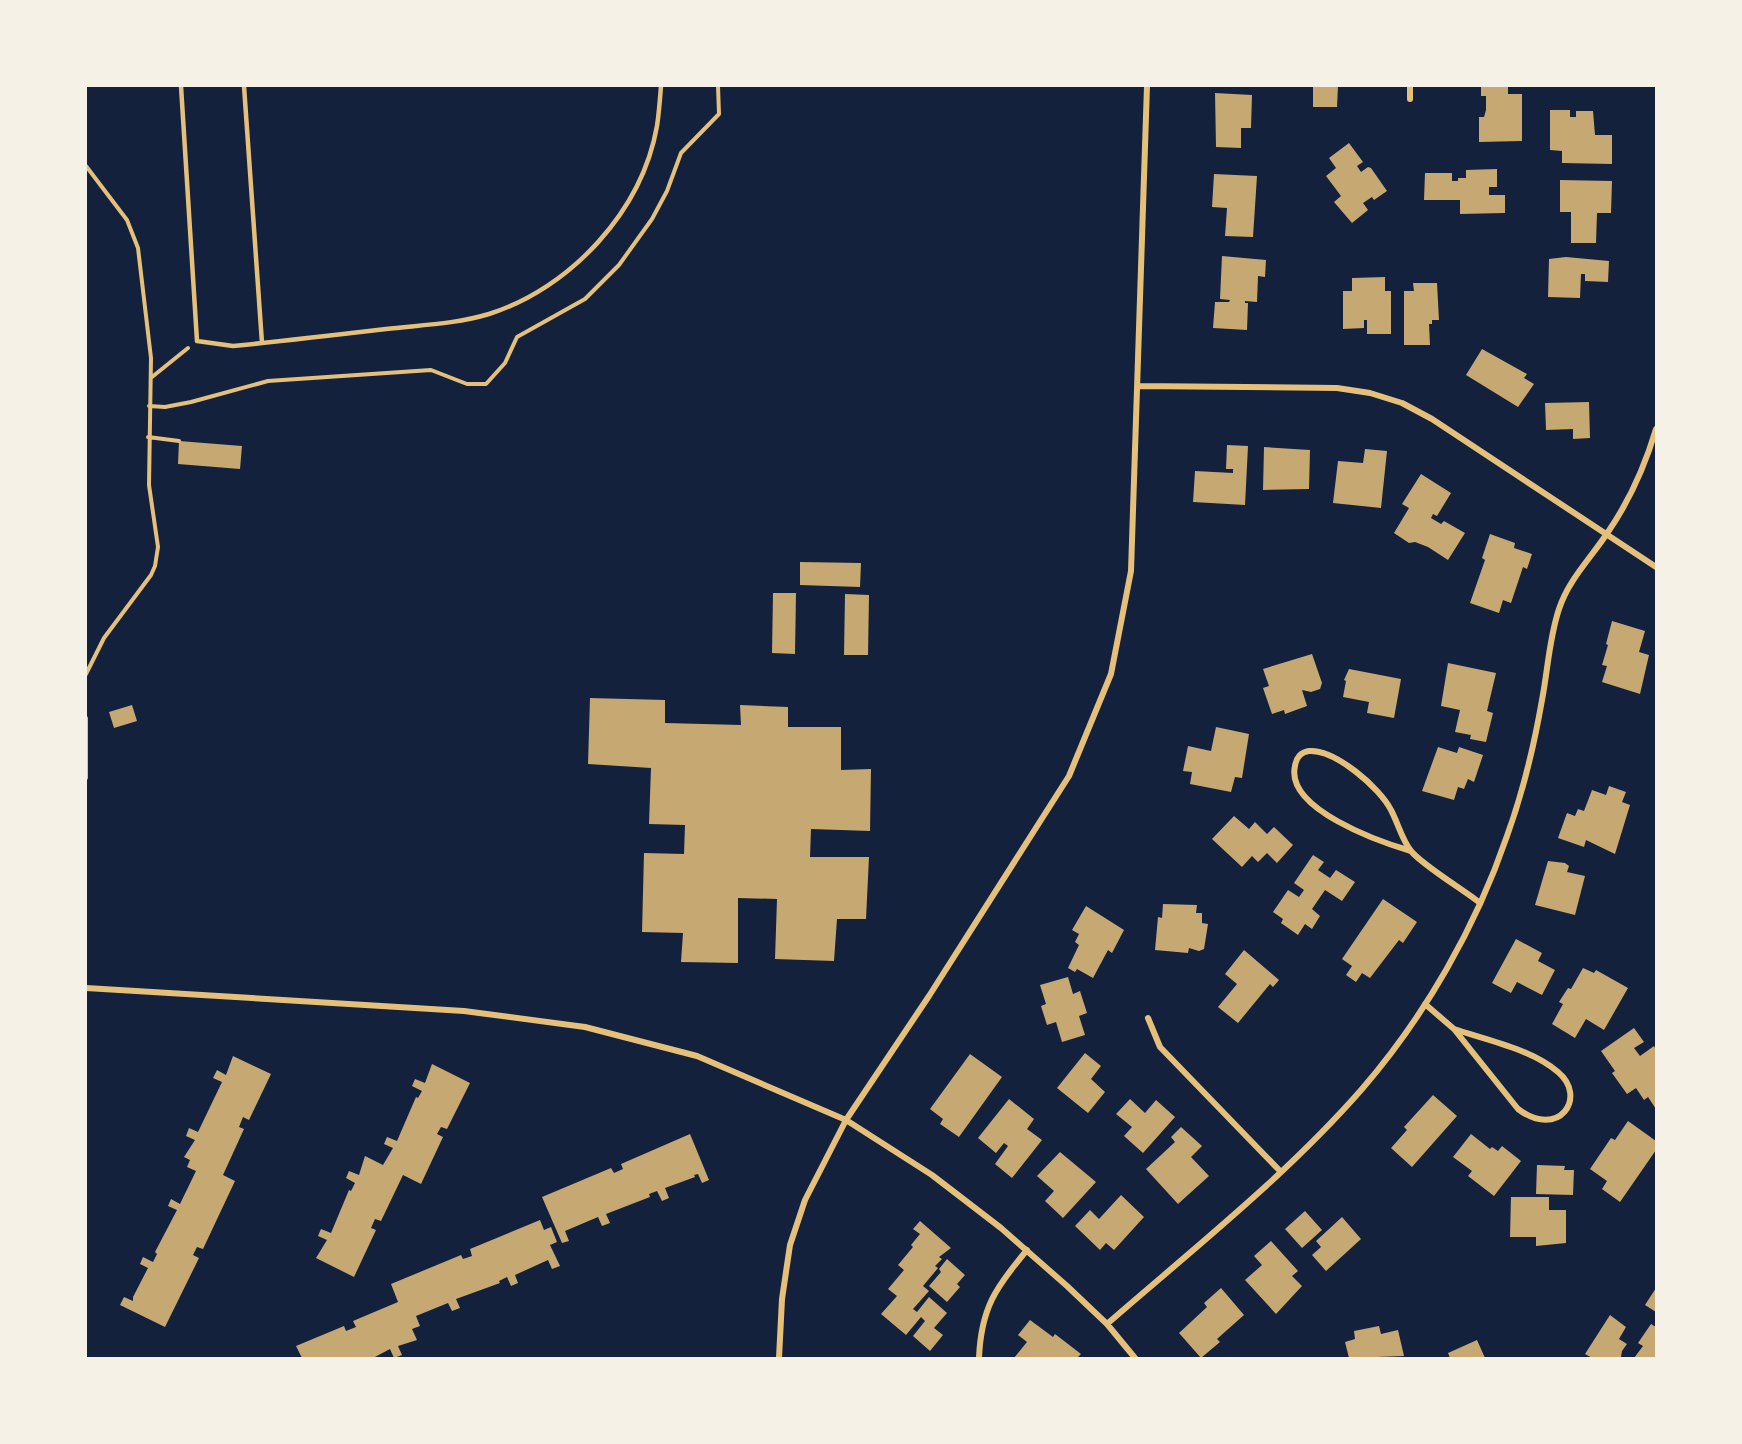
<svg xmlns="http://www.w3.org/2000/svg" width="1742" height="1444" font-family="'IBM Plex Sans',sans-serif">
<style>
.building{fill:#c6a872}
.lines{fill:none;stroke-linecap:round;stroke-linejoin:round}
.path{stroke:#e5c07b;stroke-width:4}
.service{stroke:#e5c07b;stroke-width:4.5}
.minor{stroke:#e5c07b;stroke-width:6}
</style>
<rect width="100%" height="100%" fill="#14213d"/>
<path class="building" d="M1313,86H1338L1337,107H1313Z
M1481,86H1508V94H1522V141L1479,142V117H1484L1486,110V96H1481Z
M1215,93L1252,95L1251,128H1241V148L1216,147Z
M1550,110H1570V117H1576V111H1593L1595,135H1612V164L1562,163V151L1550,150Z
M1349,143L1363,162L1357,166L1361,172L1368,167L1371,168L1387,191L1374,200L1372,197L1363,203L1368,210L1352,223L1334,202L1341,196L1326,176L1336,168L1329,158Z
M1497,169V187H1489V195H1505V213L1460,214V200H1424L1425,173H1452V181H1458V178H1466V170Z
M1214,174L1257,176L1253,237L1225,236L1227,208L1212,207Z
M1560,180L1612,181L1611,213H1597L1596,243H1571V212H1560Z
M1222,256L1266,260L1265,277L1258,276L1257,302L1245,301V303H1248L1247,330L1213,328L1215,302H1229L1230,300L1220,299Z
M1566,257L1609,261L1608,282L1585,281V274H1581L1580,298L1548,297L1549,259Z
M1385,277V291H1391V334H1367V320H1364V328L1343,329V291H1352V278Z
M1413,283H1437L1439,320H1432V324H1429L1430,345H1404V291H1414Z
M1482,349L1527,374L1524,378L1534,384L1518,407L1466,375Z
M1589,402L1590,438L1573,439V429L1546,430L1545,403Z
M179,441L242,446L240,469L178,464Z
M1227,445L1248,446L1245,505L1193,502L1195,471L1233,473V469H1226Z
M1264,447L1310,450L1309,489L1263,490Z
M1365,449L1387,451L1381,508L1333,503L1338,461L1363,463Z
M1421,474L1451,493L1437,516L1433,514L1431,518L1441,524L1444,521L1465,533L1448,560L1428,547L1415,542L1409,543L1394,533L1409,508L1402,504Z
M1490,534L1515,543L1514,548L1532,554L1527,569L1523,567L1511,603L1503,600L1499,613L1470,603L1485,560L1482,558Z
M800,562L861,563L860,587L800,585Z
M773,593H796L795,654L772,653Z
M845,594L869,595L868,655H844Z
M1612,621L1645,631L1639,652L1649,655L1640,694L1602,682L1607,666L1602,665L1608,645L1606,644Z
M1312,654L1322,683L1320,689L1311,692L1302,690L1307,706L1285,714L1284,710L1272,714L1263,688L1269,686L1263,669Z
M1448,663L1496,673L1487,711L1493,713L1486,742L1470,739L1471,735L1455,732L1460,710L1441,706Z
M1349,669L1401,679L1394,718L1367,713L1369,702L1343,697L1346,681L1344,680Z
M590,698L665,700V723L741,725L740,705L788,707V727H841V770L871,769L870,831L811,829L810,857H869L866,919H837L834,961L775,959L777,899L738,898V963L681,962L683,933L642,932L644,853L684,854L685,825L649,824L651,768L588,764Z
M132,705L137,721L114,728L109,712Z
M1216,727L1249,734L1242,778L1235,777L1231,792L1190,784L1192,772L1183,771L1188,746L1211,751Z
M1438,747L1457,753L1459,747L1483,755L1474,782L1468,779L1464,789L1458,787L1454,800L1422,791Z
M1609,786L1626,792L1622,802L1630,805L1615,854L1586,840L1584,847L1558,838L1567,813L1575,816L1578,809L1584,811L1592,790L1606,795Z
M1234,816L1249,829L1255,822L1267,834L1274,827L1293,845L1277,863L1267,853L1258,862L1252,856L1242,867L1212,839Z
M1313,855L1324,862L1318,870L1330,878L1336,870L1355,882L1342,901L1325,890L1312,909L1320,916L1312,929L1305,924L1298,935L1281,923L1283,919L1273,912L1288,890L1299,897L1304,890L1294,883Z
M1548,861L1565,863L1569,866L1567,872L1585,876L1575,915L1535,905Z
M1383,899L1417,922L1403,943L1399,940L1370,978L1362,973L1356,982L1346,975L1352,966L1342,959Z
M1163,904L1197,905L1196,913H1202V923L1208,924L1204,949L1199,951L1189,948L1188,953L1155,950L1158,917L1162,918Z
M1086,906L1124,930L1112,953L1108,950L1093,978L1077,969L1075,972L1068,968L1079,945L1075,942L1079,934L1072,930Z
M1516,939L1542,953L1538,961L1555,970L1542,995L1517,982L1511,993L1492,983Z
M1244,950L1279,980L1273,987L1270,984L1238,1023L1218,1007L1237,984L1225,974Z
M1583,968L1594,973L1596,970L1628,988L1604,1030L1586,1019L1575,1038L1552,1024L1563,1004L1559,1002L1568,988L1571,989Z
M1068,977L1073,994L1080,991L1087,1013L1079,1016L1085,1035L1062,1042L1056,1022L1047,1025L1041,1006L1046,1004L1040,985Z
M1634,1028L1644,1042L1634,1048L1640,1056L1654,1046L1656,1050V1109L1648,1097L1644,1100L1636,1088L1627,1094L1612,1073L1615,1071L1601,1051Z
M1085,1053L1101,1066L1091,1079L1105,1092L1088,1113L1057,1088Z
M970,1054L1002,1077L959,1137L940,1124L943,1119L930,1109Z
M233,1056L271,1074L249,1120L243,1117L239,1127L244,1129L223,1175L235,1181L203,1249L197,1247L193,1255L199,1258L165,1327L120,1305L124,1297L133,1301V1297L148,1268L140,1264L143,1257L153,1262L157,1254L155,1252L177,1210L168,1206L171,1199L180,1204L196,1171L187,1167L190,1160L184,1157L195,1140L186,1136L189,1128L198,1132L222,1082L213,1078L217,1070L226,1075Z
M432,1064L470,1083L447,1129L441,1127L437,1134L443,1137L421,1184L403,1175L381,1221L375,1219L371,1228L376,1230L354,1277L316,1258L327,1240L318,1236L321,1229L331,1233L349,1190L351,1191L355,1183L346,1178L349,1171L359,1175L365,1156L383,1165L393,1148L384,1144L387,1137L397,1141L416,1097L418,1098L422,1091L412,1086L415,1079L425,1083Z
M1433,1095L1457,1116L1412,1167L1391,1148L1407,1130L1404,1127Z
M1009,1099L1034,1119L1027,1129L1042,1140L1012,1178L995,1164L1008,1146L1004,1143L996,1153L978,1138Z
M1130,1099L1145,1113L1156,1100L1175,1117L1143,1153L1124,1136L1132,1127L1116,1114Z
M1628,1121L1656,1141V1150L1620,1202L1602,1189L1607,1181L1590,1169L1611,1138L1615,1140Z
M1181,1127L1202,1146L1191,1157L1209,1176L1178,1204L1146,1169L1175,1142L1171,1137Z
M690,1134L709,1180L702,1183L698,1174L694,1175L695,1177L665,1188L669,1198L662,1201L657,1191L649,1194L650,1197L606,1214L610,1223L602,1226L598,1217L565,1231L569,1241L562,1243L542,1197L611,1168L614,1173L623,1169L621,1164Z
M1471,1134L1490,1149L1492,1147L1498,1151L1502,1146L1521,1161L1494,1196L1468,1176L1472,1171L1453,1157Z
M1060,1152L1096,1182L1063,1218L1045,1201L1054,1191L1037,1176Z
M1537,1165L1565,1166L1564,1170H1574L1573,1195L1536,1194Z
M1121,1195L1144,1217L1114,1250L1106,1243L1100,1250L1075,1226L1090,1210L1099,1219Z
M1511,1197H1549V1210H1566V1243L1536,1246V1237H1510Z
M1305,1211L1322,1230L1302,1248L1285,1229Z
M1342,1217L1361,1239L1326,1271L1312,1255L1321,1247L1316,1241Z
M540,1220L544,1230L551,1227L557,1242L550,1245L560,1266L552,1269L548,1260L515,1275L518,1283L511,1286L507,1277L499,1281L500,1283L456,1299L460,1308L452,1311L448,1303L416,1316L420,1326L412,1329L417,1340L398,1346L402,1355L394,1358L390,1349L373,1358H302L296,1346L344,1326L346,1331L356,1327L353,1321L398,1302L391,1284L461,1255L463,1259L472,1256L470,1249Z
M920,1221L951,1248L939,1257L942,1259L935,1266L938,1268L923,1286L929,1291L913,1309L917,1312L929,1297L947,1313L934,1328L943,1335L930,1351L913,1336L925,1321L921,1317L906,1335L881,1314L897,1296L888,1289L904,1270L898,1265L913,1247L911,1245L920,1234L913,1229Z
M1271,1241L1298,1271L1292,1276L1302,1286L1276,1314L1245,1280L1262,1265L1254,1256Z
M947,1259L965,1275L957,1284L960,1287L947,1302L929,1286L941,1272L939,1269Z
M1221,1288L1244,1315L1217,1339L1220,1342L1201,1358L1179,1333L1207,1307L1204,1303Z
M1656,1288V1312L1645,1305Z
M1610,1315L1626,1327L1619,1339L1627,1344L1622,1351L1621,1357L1623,1358H1592L1585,1354Z
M1030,1320L1053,1337L1055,1334L1081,1354L1077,1358H1014L1027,1342L1018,1335Z
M1651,1324L1656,1327V1358H1634L1643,1346L1638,1343Z
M1379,1326L1381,1334L1398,1330L1404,1356L1349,1358L1345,1342L1355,1339L1354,1331Z
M1477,1340L1485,1358H1450L1448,1353Z"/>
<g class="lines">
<path class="path" d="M86,166L127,220L138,248L151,358L149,485L158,547L155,566L151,575L104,638L86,674
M152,377L188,348
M149,406L165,407L191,402L268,381L431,370L467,384H486L505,363L517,337L585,299L619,265L652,219L667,191L681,153L719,114L718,86
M148,437L179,441
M86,718V778"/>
<path class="service" d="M181,86L197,341L233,346C284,341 335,335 386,329C421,325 456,324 489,314C571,288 642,211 657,126C659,113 660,99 661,86
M244,86L262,343"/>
<path class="minor" d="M1410,99V86
M1137,386L1337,388L1370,393L1402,403L1432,419L1656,567
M1411,851C1380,842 1285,809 1295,766C1296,758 1301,752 1309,751C1335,749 1380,788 1391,810C1398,823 1402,840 1411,851C1422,865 1464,890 1480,903
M86,988L464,1011L585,1027L697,1056L846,1120L932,1175L1001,1228L1067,1286L1107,1324L1135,1358
M1425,1004L1454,1029L1518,1109C1559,1140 1588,1097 1558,1072C1531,1049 1487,1040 1454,1029
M1148,1018L1160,1047L1281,1172
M1107,1324C1193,1249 1286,1176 1362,1089C1425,1016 1476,927 1507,836C1523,792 1534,746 1542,700C1548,669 1549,639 1559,609C1569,579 1591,558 1608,532C1630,500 1645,466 1656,429
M779,1358L782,1299L790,1245L805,1200L846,1120L929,996L1069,776L1111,674L1131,571L1147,86
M979,1358C981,1308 996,1287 1027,1250"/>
</g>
<rect width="1742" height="1444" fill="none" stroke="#f6f1e7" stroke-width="174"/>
</svg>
